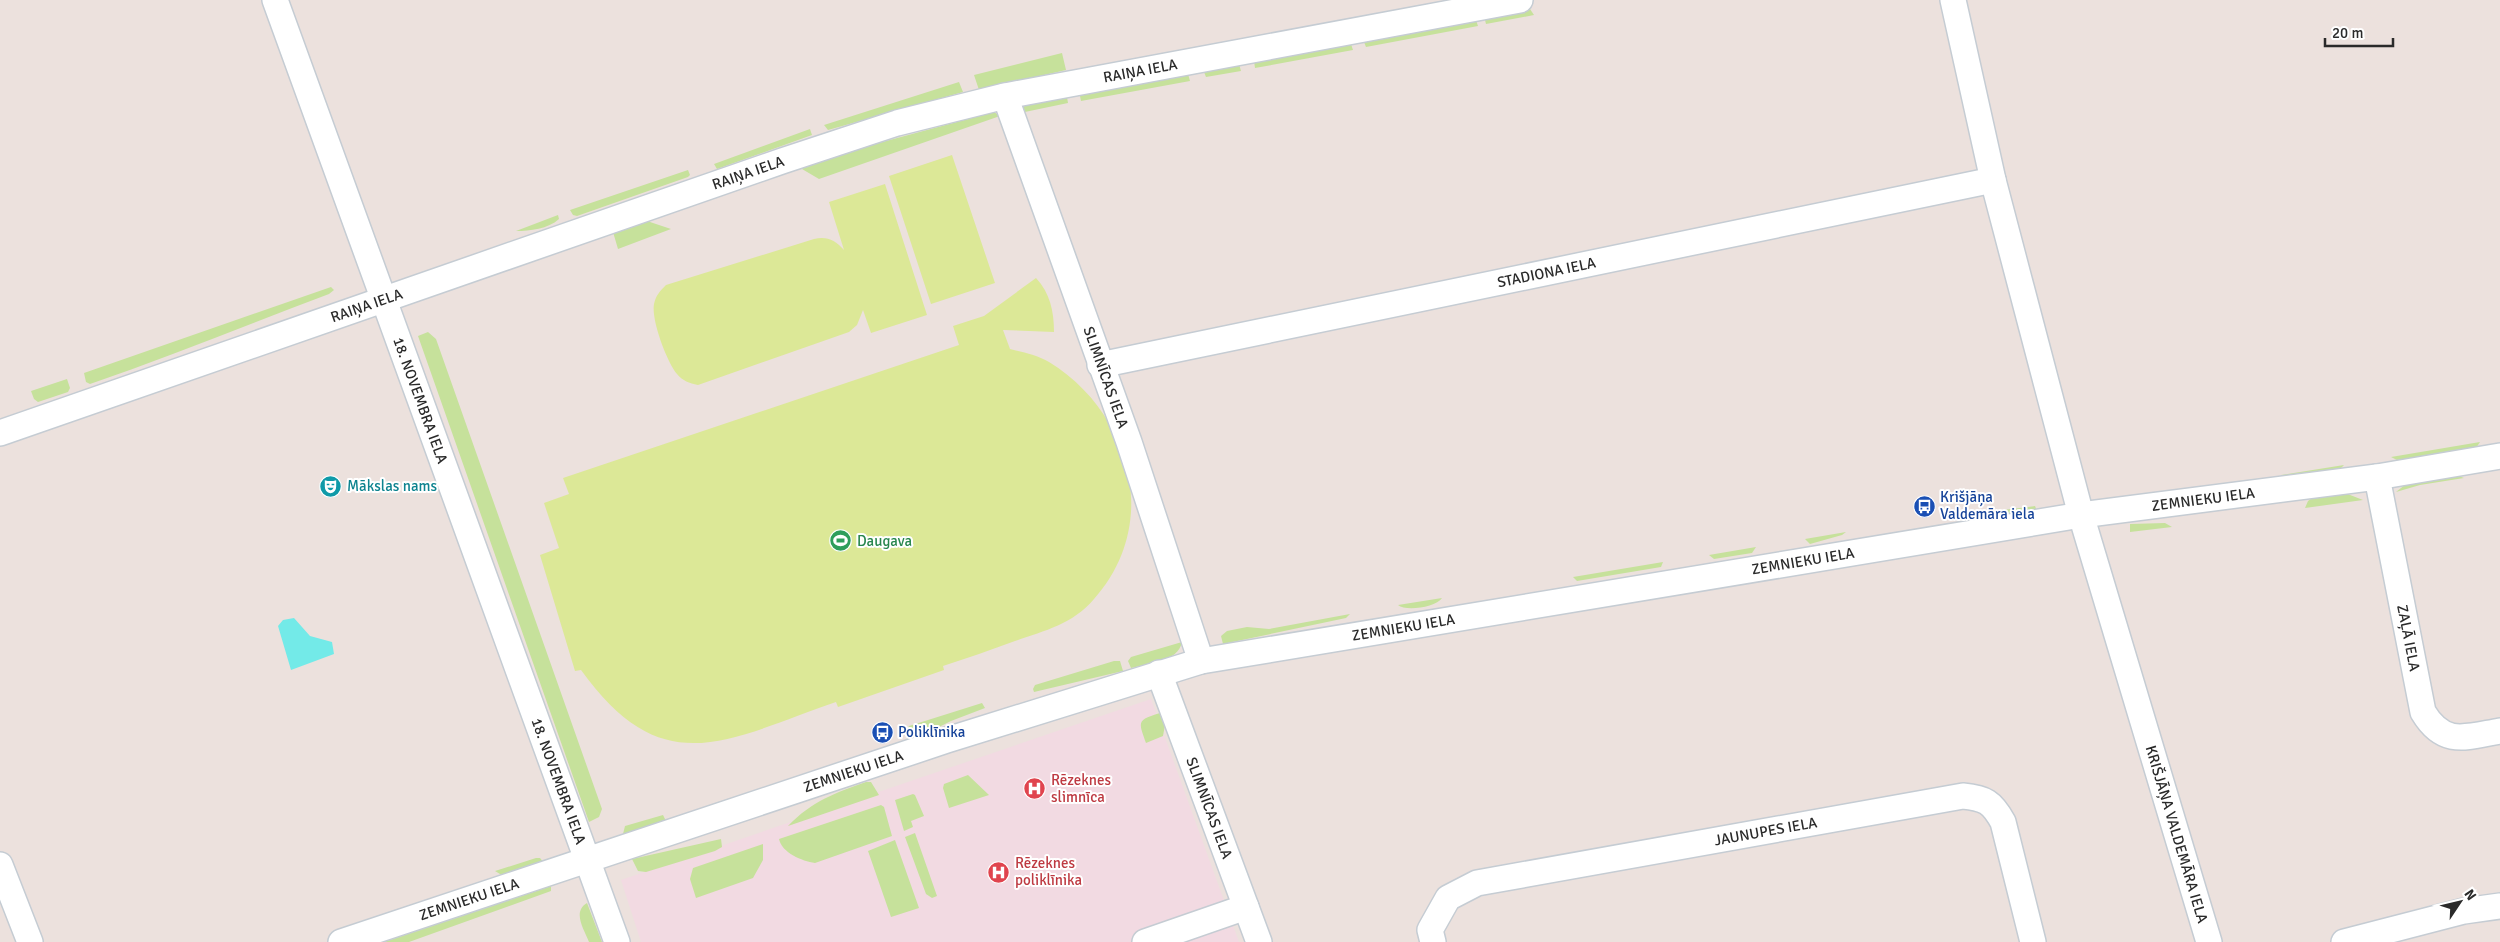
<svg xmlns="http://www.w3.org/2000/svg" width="2500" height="942" font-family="Signika,sans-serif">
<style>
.medical{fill:#f2dae2}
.green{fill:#c6e19b}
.pitch{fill:#dce897}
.water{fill:#73eae8}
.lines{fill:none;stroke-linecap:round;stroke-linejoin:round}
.minor-casing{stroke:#c5ccd3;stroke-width:28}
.minor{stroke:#fff;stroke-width:25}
.labels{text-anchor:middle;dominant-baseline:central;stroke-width:4;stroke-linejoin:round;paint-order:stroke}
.street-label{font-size:15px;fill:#2a2a2a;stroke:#fff}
.culture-label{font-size:15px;fill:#0d838f;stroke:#fff;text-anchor:start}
.transit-label{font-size:15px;fill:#164399;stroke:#fff;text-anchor:start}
.leisure-label{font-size:15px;fill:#27864d;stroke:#fff;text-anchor:start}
.health-label{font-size:15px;fill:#be3a42;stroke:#fff;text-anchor:start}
</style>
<rect width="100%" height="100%" fill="#ece1dd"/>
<path class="medical" d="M1151,699L1239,942H641L621,880Z"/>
<path class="green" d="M1530,9L1534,15L1486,24L1485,20L1488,16Z
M1476,20L1478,26L1366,47L1364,42Z
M1351,44L1353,50L1255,68L1254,61Z
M1062,53L1066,70L979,90L974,75Z
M1239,64L1241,71L1206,77L1204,72Z
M1188,74L1190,81L1081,101L1080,96L1083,93Z
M959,82L963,92L828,130L824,125Z
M1067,97L1068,103L1020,113V109L1027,104Z
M994,112L1000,116L819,179L802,169V166L819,159Z
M810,129L812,135L717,169L714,164Z
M688,170L690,175L688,177L577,216L573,215L570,210Z
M558,215L559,219C548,229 530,231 516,231Z
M647,221L671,229L618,249L613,232Z
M331,287L334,290L329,294C249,324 171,356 90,384L86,382L84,373Z
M428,332L436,339L602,809L599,817L589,822L418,336Z
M67,379L70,388L68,392L38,402L34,399L31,391Z
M2480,442L2476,448L2397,460L2391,457Z
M2344,465L2339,470L2284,478L2281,475Z
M2456,475L2464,478L2420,485L2396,492L2406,484Z
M2345,493L2363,500L2305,508L2308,501L2312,498Z
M2035,506L2037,511L1991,516L1963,515Z
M2165,523L2172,527L2130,532V524Z
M1846,532L1842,535L1810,544L1805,539Z
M1756,547L1752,553L1714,559L1709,555Z
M1663,562L1661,567L1577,581L1573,577Z
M1442,598C1436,607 1406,612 1398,605Z
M1350,614L1346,618L1223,644L1221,636L1227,631L1247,627L1269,629Z
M1182,642C1178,662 1148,664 1131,668L1128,661L1131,657Z
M1114,661H1120L1123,671L1034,692L1033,689L1035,685Z
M982,703L985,708L951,721L909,742L905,733L909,726Z
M1160,713L1165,725L1163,736L1146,743C1138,721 1137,720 1160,713Z
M968,775L989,795L949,808L943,788L944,784Z
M866,782H871L879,795L788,826C812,801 835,793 866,782Z
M913,794L915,795L924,816L911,821L913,827L904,831L895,800Z
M881,805L884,807L892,836L815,863C802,861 782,853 779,839Z
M663,815L666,821L625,837L623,834L625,826Z
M915,833L937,896L932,898L926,894L905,837Z
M721,839L722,847L715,851L646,872L638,871L632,859Z
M895,840L919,908L891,917L868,851Z
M763,844V860L753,878L696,898L690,879L693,868Z
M536,858H540L544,863L505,877L495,871Z
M551,886V891L409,942H384Z
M587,903L602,942H589C584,929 572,912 587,903Z"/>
<path class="pitch" d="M952,155L995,283L931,304L889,176Z
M885,184L927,315L871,333L863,310L857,325L849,332L698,385C689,383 683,381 677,374C667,362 651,320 654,304C656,295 660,291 666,285L814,239C827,236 835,240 844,250L829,202Z
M1036,278C1050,293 1054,311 1054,332L1003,330L1010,349C1022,352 1038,355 1049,362C1131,412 1162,523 1094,599C1073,624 1044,631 1015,641C991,650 967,658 943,666L944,670L838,707L836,702C726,740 663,784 581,670L575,671L540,555L559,548L544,503L569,494L563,478L959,345L953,326L984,316Z"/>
<path class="water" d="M294,618L310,636L332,642L334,654L291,670L278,626L283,620Z"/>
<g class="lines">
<defs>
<g id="minor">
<path id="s1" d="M275,0L617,942"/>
<path id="s2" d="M1953,0L1993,180L2081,515L2209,942"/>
<path id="s3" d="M1005,96L1129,442L1201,661"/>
<path id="s4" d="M1100,365L1993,180"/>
<path id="s5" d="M0,433L782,161L897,123L1005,96L1520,0"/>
<path id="s6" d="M2377,477L2423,712C2444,747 2466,737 2500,731"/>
<path id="s7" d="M1159,673L1259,942"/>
<path d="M0,865L30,942"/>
<path id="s8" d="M341,942L947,740L1201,661L2081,515L2377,477L2500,456"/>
<path d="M1145,942L1246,907"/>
<path id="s9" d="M1433,942L1430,930L1448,898L1477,883L1963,796C1985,798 1992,802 2003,822L2033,942"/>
<path d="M2344,942L2464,911L2500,906"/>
</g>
</defs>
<use href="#minor" class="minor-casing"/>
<use href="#minor" class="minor"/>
</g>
<defs>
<symbol id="theatre-disc" viewBox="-11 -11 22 22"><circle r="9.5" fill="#0f9aa8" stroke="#fff"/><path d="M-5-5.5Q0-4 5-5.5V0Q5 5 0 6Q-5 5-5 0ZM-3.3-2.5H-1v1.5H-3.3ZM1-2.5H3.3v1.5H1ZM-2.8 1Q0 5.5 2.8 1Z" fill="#fff"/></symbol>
<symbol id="bus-disc" viewBox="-11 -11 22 22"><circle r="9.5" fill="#1a4fb4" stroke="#fff"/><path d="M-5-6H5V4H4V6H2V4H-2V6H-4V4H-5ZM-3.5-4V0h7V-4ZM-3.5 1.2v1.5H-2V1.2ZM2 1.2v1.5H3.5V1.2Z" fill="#fff"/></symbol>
<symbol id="stadium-disc" viewBox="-11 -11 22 22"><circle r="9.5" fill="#2e9e5b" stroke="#fff"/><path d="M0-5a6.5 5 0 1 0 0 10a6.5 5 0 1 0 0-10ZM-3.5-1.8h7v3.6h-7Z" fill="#fff"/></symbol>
<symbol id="hospital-disc" viewBox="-11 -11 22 22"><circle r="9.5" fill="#e0444e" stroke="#fff"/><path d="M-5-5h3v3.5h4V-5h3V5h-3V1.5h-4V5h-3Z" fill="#fff"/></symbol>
</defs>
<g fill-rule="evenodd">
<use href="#theatre-disc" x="318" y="474" width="25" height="25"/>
<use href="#bus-disc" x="1912" y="494" width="25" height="25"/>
<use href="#stadium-disc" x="828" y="528" width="25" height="25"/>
<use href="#bus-disc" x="870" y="720" width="25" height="25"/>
<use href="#hospital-disc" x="1022" y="776" width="25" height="25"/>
<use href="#hospital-disc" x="986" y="860" width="25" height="25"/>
</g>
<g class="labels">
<g class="street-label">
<text stroke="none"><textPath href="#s5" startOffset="1198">RAIŅA IELA</textPath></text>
<text stroke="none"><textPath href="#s5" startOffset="792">RAIŅA IELA</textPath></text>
<text stroke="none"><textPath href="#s4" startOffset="456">STADIONA IELA</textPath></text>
<text stroke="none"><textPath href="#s5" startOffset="388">RAIŅA IELA</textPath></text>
<text stroke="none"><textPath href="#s3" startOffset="299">SLIMNĪCAS IELA</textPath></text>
<text stroke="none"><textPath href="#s1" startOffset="426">18. NOVEMBRA IELA</textPath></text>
<text stroke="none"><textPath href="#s8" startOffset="1920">ZEMNIEKU IELA</textPath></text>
<text stroke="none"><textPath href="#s8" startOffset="1515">ZEMNIEKU IELA</textPath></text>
<text stroke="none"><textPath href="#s8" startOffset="1110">ZEMNIEKU IELA</textPath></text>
<text stroke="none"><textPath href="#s6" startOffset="164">ZAĻĀ IELA</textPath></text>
<text stroke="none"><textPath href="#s8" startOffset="540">ZEMNIEKU IELA</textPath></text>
<text stroke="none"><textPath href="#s1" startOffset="831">18. NOVEMBRA IELA</textPath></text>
<text stroke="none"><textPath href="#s7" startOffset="144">SLIMNĪCAS IELA</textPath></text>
<text stroke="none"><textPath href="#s9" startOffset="375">JAUNUPES IELA</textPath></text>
<text stroke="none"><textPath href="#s2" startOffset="864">KRIŠJĀŅA VALDEMĀRA IELA</textPath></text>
<text stroke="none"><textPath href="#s8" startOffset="135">ZEMNIEKU IELA</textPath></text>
</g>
<g class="culture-label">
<text x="347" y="486">Mākslas nams</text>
</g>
<g class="transit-label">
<text x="1940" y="497">Krišjāņa<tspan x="1940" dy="17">Valdemāra iela</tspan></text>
<text x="898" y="732">Poliklīnika</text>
</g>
<g class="leisure-label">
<text x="857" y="541">Daugava</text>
</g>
<g class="health-label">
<text x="1051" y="780">Rēzeknes<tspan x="1051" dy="17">slimnīca</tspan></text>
<text x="1015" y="863">Rēzeknes<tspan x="1015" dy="17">poliklīnika</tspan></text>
</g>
</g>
<g transform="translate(2460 902) rotate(55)" stroke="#ffffff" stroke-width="4" paint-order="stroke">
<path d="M0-4L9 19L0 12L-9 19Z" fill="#2a2a2a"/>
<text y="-8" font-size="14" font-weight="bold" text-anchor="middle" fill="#2a2a2a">N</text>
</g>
<path d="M2325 38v8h68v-8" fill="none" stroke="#2a2a2a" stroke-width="2.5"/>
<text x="2332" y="38" font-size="15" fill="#2a2a2a" stroke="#ffffff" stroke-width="4" paint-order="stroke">20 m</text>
</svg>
